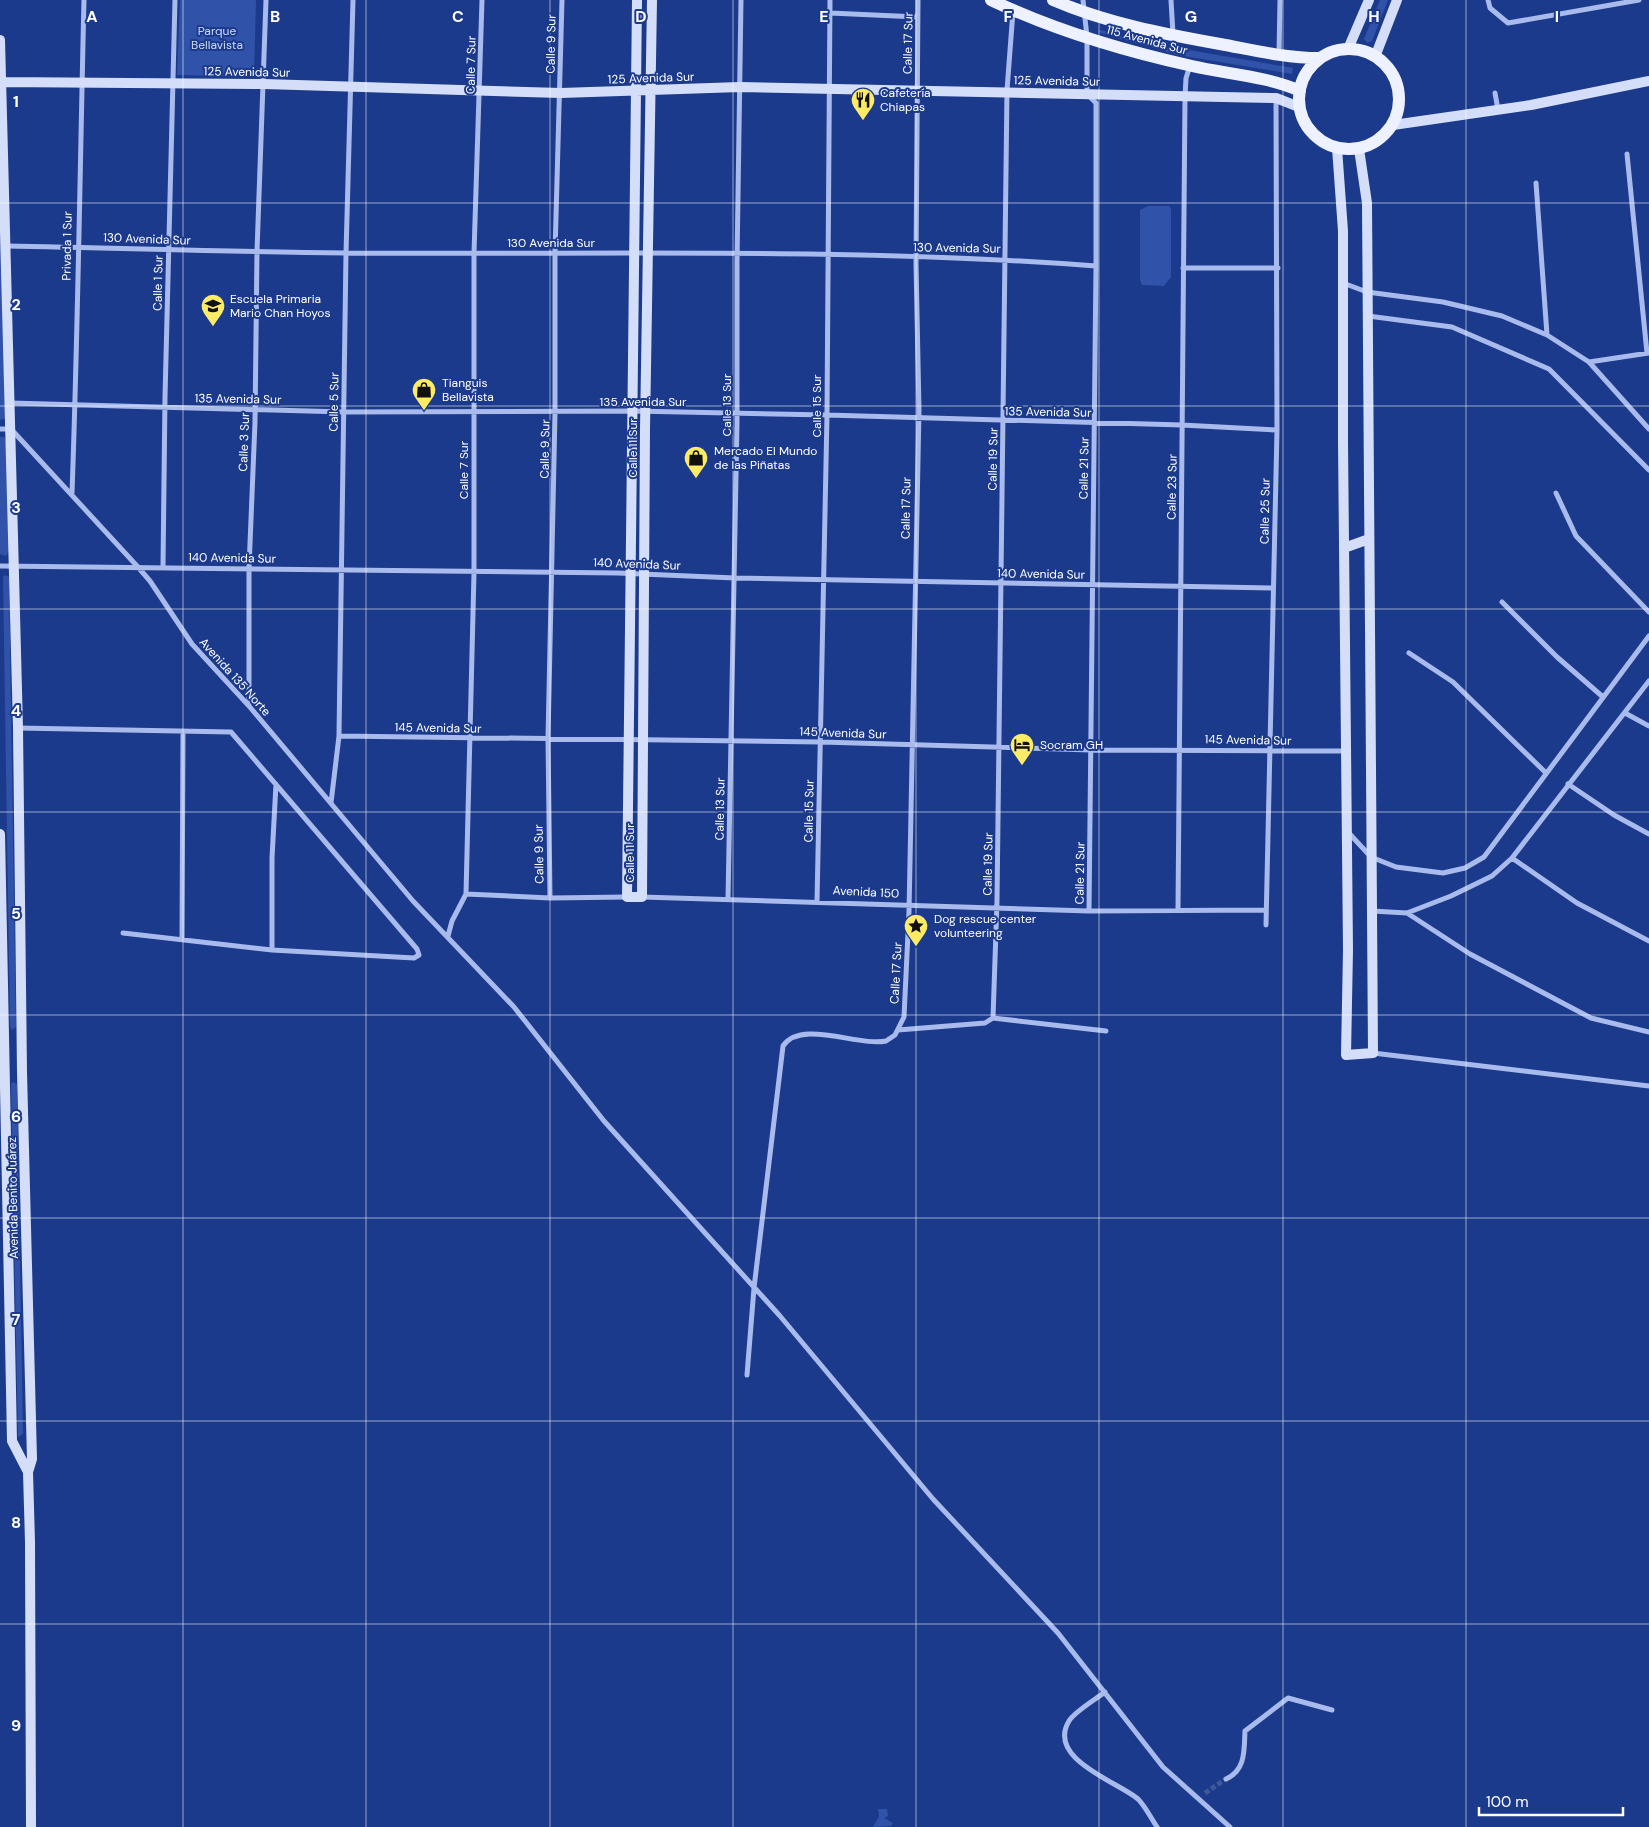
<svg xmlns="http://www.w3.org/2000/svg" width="1649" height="1827" font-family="'DM Sans',sans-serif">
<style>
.green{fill:#3052a9}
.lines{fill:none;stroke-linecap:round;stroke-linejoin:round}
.street-tunnel{stroke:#3e589c;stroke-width:5;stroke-dasharray:5 2.5;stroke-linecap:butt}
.street{stroke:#a8bbec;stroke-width:5}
.secondary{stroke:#d4def9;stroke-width:10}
.primary{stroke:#eef1ff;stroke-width:12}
.grid{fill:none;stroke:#fff;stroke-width:1;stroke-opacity:0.55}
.labels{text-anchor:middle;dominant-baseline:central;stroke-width:4;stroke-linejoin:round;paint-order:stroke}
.park-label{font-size:12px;fill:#cddaf9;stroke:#1c3a8b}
.street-label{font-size:12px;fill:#fff;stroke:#1c3a8b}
.poi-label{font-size:12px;fill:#fff;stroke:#1c3a8b;text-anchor:start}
.grid-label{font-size:16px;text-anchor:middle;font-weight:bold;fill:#fff;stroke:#1c3a8b;stroke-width:4;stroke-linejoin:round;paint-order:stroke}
</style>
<rect width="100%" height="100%" fill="#1c3a8b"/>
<path class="green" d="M180,0H256L254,77L177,75Z
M1380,0H1388L1372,41L1367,43L1364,39Z
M1101,30L1173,50L1183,49L1293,68L1292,74L1178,55L1100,33L1098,31Z
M0,205L6,418L0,420Z
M1148,206H1169L1171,209V277L1164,286L1142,285L1140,280V210Z
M0,437H4L8,444L9,551L6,556L0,554Z
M5,575L9,577L16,1027L12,1030L10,1026L3,577Z
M13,1082L17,1084L23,1434L18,1437L11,1084Z
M878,1809H887L888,1816L884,1818L893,1823L891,1826L873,1827L879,1816Z"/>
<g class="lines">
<path class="street-tunnel" d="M1205,1793L1226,1779"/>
<path class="street" d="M1083,0L1087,37V94L1096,103V266L1089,911
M1171,0L1173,34
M1488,0L1490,8L1508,23L1639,0
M830,13L918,17
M1279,54L1280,0
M1495,93L1498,110
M1627,154L1647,353
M1536,183L1547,335
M6,246C120,248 233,252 346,253C596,255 847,247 1096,266
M1183,268H1278
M1343,283L1367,292L1443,302L1502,316L1547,335L1589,362L1649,429
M1368,316L1452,327L1549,369L1649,470
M1589,362L1649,353
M10,403L344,412L633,411L827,415L1182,425L1277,430
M0,429H11L137,566L150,581L192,644L249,706L413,901L514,1007L604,1121L780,1316L933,1499L1058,1633L1163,1767L1230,1827
M72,493C78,329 80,164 84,0
M1556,493L1576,536L1649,612
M0,566L618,573L735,578L1273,588
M163,567L165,397L175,0
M1502,602L1557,657L1603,697
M1409,653L1453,682L1545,772
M249,705V568L255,422L257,251L266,0
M1625,713L1649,726
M18,728L231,732L417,949L419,955L414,958L272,950L123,933
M339,736L821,742L1091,750L1346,751
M1568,784L1614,815L1649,834
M331,803L339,736L346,253L353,0
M1347,831L1371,857L1396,867L1443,873L1465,868L1484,857L1649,636
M1512,858L1577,903L1649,941
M466,894L550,898L627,897
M642,897L1089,911L1266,910
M550,898L548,738L555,413V253L562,0
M728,899L737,422V261L741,0
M817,902L827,415L830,0
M1178,909L1185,97L1186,78L1190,66
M1372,911L1407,913L1451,896L1492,876L1512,858L1649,681
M1407,913L1470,954L1591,1018L1649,1032
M1266,925L1277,430L1276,98
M448,936L452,921L466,894L474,573V253L482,0
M182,940L183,731
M272,950V858L276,784
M993,1018L997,901L1007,90L1013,11
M898,1030L985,1023L993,1018L1106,1031
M1373,1053L1649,1086
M747,1375L754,1288L783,1046C801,1019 859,1047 886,1041L895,1035L904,1017L909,912L919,410L916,264L918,0
M1105,1692C1096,1699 1074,1712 1069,1721C1046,1759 1118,1782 1138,1799C1145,1806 1151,1818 1157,1827
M1226,1779C1246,1770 1244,1750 1245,1731L1288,1698L1332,1710"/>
<path class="secondary" d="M637,0L627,897H642L645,429L652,0
M0,40L18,728L22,1072L32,1459L28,1472L30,1542L31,1827
M1348,49L1369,0
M1375,57L1397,0
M2,82L264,84L561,93L740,87L1276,98L1299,107
M1393,125L1531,105L1649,81
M1337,148L1343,231V442L1348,950L1346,1055L1373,1053L1367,203L1359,149
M1344,548L1369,539
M0,834L12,1441L28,1472"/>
<path class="primary" d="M991,0C1054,30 1124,51 1192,66C1227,74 1266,76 1300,91
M1053,0C1106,23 1164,34 1220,44C1253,50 1285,58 1319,58
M1299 99a50 50 0 1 1 100 0a50 50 0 1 1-100 0Z"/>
</g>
<path class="grid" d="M183,0V1827M366,0V1827M550,0V1827M733,0V1827M916,0V1827M1099,0V1827M1283,0V1827M1466,0V1827M0,203H1649M0,406H1649M0,609H1649M0,812H1649M0,1015H1649M0,1218H1649M0,1421H1649M0,1624H1649"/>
<defs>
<symbol id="restaurant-pin" viewBox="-11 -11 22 30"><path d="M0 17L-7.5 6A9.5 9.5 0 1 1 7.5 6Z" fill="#fceb66" stroke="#1c3a8b"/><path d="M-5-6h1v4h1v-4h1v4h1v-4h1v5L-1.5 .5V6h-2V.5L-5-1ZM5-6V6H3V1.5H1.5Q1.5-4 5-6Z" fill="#111"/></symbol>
<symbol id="school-pin" viewBox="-11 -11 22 30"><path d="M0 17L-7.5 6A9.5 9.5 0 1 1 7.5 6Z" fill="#fceb66" stroke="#1c3a8b"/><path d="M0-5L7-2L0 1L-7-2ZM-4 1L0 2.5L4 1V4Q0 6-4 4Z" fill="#111"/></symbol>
<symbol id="shop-pin" viewBox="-11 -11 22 30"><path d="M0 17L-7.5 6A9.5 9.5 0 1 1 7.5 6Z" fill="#fceb66" stroke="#1c3a8b"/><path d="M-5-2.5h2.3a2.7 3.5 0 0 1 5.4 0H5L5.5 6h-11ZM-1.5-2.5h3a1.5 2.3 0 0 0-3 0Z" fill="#111"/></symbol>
<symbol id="hotel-pin" viewBox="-11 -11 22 30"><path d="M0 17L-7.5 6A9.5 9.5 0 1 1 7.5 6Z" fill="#fceb66" stroke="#1c3a8b"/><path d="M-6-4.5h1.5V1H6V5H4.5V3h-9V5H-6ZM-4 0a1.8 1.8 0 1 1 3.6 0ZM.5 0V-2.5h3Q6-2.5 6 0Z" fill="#111"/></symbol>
<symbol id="sight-pin" viewBox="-11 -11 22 30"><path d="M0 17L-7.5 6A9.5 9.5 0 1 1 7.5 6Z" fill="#fceb66" stroke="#1c3a8b"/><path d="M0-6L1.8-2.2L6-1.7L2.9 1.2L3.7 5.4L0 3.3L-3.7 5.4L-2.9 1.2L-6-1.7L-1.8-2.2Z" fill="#111"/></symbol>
</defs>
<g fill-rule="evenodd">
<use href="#restaurant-pin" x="849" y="86" width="28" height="38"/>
<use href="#school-pin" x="199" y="292" width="28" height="38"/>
<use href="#shop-pin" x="410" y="376" width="28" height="38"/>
<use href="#shop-pin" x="682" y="444" width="28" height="38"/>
<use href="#hotel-pin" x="1008" y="731" width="28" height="38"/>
<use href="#sight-pin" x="902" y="912" width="28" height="38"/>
</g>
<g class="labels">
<g class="park-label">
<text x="217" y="31">Parque<tspan x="217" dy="14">Bellavista</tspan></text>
</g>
<g class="street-label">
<text transform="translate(1147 40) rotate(15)">115 Avenida Sur</text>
<text transform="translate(908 43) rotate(-89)">Calle 17 Sur</text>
<text transform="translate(551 44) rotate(-89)">Calle 9 Sur</text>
<text transform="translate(471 65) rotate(-89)">Calle 7 Sur</text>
<text transform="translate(247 72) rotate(1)">125 Avenida Sur</text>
<text transform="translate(651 78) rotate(-2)">125 Avenida Sur</text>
<text transform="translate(1057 81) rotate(1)">125 Avenida Sur</text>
<text transform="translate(147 239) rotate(2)">130 Avenida Sur</text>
<text x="551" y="243">130 Avenida Sur</text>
<text transform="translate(67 246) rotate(-89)">Privada 1 Sur</text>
<text transform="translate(957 248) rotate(1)">130 Avenida Sur</text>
<text transform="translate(158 283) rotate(-89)">Calle 1 Sur</text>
<text transform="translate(238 399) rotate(1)">135 Avenida Sur</text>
<text transform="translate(334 402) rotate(-89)">Calle 5 Sur</text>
<text x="643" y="402">135 Avenida Sur</text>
<text transform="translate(727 405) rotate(-90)">Calle 13 Sur</text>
<text transform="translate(817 406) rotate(-90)">Calle 15 Sur</text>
<text transform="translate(1048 412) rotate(1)">135 Avenida Sur</text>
<text transform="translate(244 442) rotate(-88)">Calle 3 Sur</text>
<text transform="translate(633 448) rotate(-90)">Calle 11 Sur</text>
<text transform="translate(545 449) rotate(-89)">Calle 9 Sur</text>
<text transform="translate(993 459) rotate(-89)">Calle 19 Sur</text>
<text transform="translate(1084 468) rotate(-89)">Calle 21 Sur</text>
<text transform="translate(464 470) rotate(-90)">Calle 7 Sur</text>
<text transform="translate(1172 487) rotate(-89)">Calle 23 Sur</text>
<text transform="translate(906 508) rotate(-89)">Calle 17 Sur</text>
<text transform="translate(1265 511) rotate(-89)">Calle 25 Sur</text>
<text transform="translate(232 558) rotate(1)">140 Avenida Sur</text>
<text transform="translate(637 564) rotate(2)">140 Avenida Sur</text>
<text transform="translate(1041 574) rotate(1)">140 Avenida Sur</text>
<text transform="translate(235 677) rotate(48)">Avenida 135 Norte</text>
<text transform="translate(438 728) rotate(1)">145 Avenida Sur</text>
<text transform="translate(843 733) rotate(2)">145 Avenida Sur</text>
<text transform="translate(1248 740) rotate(1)">145 Avenida Sur</text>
<text transform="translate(720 809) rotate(-89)">Calle 13 Sur</text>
<text transform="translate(809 811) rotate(-89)">Calle 15 Sur</text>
<text transform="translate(630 853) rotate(-90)">Calle 11 Sur</text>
<text transform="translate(539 854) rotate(-91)">Calle 9 Sur</text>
<text transform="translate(988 864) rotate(-89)">Calle 19 Sur</text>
<text transform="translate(1080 873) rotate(-89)">Calle 21 Sur</text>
<text transform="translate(866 892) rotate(3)">Avenida 150</text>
<text transform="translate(896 973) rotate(-87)">Calle 17 Sur</text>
<text transform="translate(13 1198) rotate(-91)">Avenida Benito Juárez</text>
</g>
<g class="poi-label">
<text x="880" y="93">Cafetería<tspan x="880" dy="14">Chiapas</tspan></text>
<text x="230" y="299">Escuela Primaria<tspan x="230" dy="14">Mario Chan Hoyos</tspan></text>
<text x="442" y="383">Tianguis<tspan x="442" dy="14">Bellavista</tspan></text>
<text x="714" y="451">Mercado El Mundo<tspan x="714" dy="14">de las Piñatas</tspan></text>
<text x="1040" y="745">Socram GH</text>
<text x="934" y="919">Dog rescue center<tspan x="934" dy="14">volunteering</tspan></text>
</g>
</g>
<g class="grid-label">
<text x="92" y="22">A</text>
<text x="275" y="22">B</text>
<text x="458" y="22">C</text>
<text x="641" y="22">D</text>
<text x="824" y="22">E</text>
<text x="1008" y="22">F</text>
<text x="1191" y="22">G</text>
<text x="1374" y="22">H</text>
<text x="1557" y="22">I</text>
<text x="16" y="107">1</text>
<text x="16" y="310">2</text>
<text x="16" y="513">3</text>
<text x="16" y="716">4</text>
<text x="16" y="919">5</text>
<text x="16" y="1122">6</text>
<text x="16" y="1325">7</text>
<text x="16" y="1528">8</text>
<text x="16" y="1731">9</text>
</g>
<path d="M1479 1807v8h144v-8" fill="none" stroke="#ffffff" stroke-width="2.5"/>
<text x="1486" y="1807" font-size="15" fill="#ffffff" stroke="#1c3a8b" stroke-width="4" paint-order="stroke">100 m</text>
</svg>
